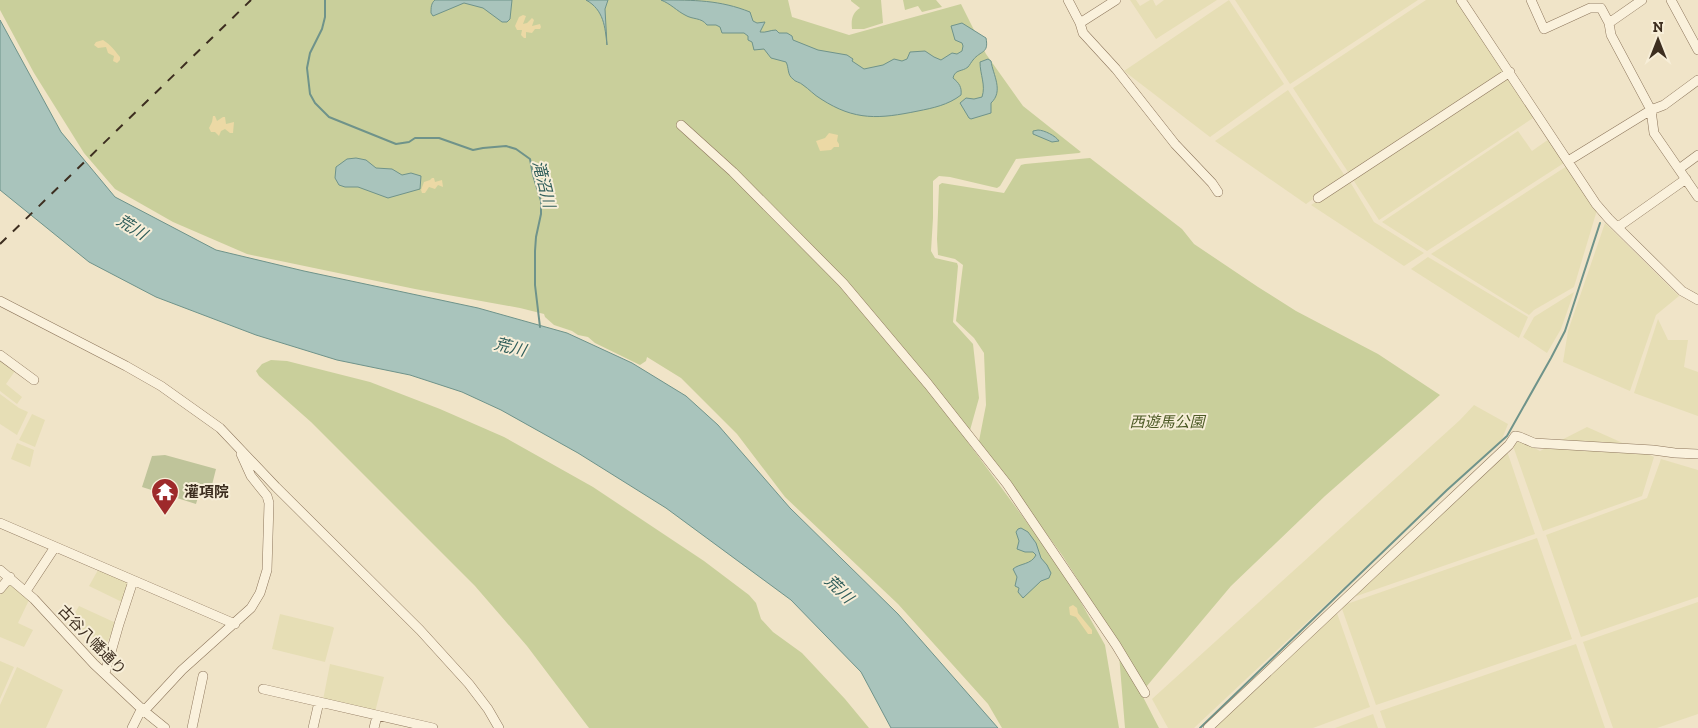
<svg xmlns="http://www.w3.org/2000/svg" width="1698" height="728" font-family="'Zilla Slab','Noto Sans JP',serif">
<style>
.farmland{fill:#e6deb5}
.green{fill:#c9cf9b}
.sand{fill:#ecd9a5}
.cemetery{fill:#bfc49a}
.water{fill:#a9c4bc;stroke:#6f938a}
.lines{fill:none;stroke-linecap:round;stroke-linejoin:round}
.stream{stroke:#6f938a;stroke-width:2}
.minor-casing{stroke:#8d765c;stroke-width:10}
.minor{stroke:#faf1dc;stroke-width:9}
.rail{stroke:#3d2e20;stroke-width:2;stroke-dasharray:9 9;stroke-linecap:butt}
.labels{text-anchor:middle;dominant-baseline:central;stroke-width:4;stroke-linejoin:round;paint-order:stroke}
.park-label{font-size:15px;font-style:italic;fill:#4d5a26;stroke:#f7eed8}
.poi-label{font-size:15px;font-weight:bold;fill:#3d2e20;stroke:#f7eed8;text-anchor:start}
.street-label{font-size:15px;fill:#3d2e20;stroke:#f7eed8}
.water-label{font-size:16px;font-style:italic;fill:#2f5d5a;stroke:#f7eed8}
</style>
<rect width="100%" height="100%" fill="#f0e4c8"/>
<path class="farmland" d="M1130,0H1136L1140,6L1150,0H1153L1156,6L1164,0H1217L1156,39Z
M1229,0L1284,84L1210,137L1124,71Z
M1235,0H1418L1290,84Z
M1426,0H1456L1505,74L1350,175L1293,88Z
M1509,75L1533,118L1379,220L1352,178Z
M1288,90L1345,176L1306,204L1215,141Z
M1518,131L1532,151L1549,139L1564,163L1427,251L1382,222Z
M1567,166L1597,210L1574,287L1534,310L1529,315L1431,254Z
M1349,180L1374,222L1424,253L1404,266L1311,205Z
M1605,223L1679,296L1656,315L1630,391L1563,362L1568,331Z
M1428,257L1528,317L1519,338L1411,269Z
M1574,292L1561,329L1547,353L1523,337L1534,317Z
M1658,319L1668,340H1688L1684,367L1698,372V416L1634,393Z
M0,360L15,371L6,384L22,397L17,404L0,391Z
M0,394L19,408L28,412L17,435L0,424Z
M1474,405L1508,424L1502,439L1194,728H1168L1152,699L1460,420Z
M32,414L45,420L35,447L19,440Z
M1587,427L1654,457L1642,496L1543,531L1513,446L1520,440L1540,451Z
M17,443L34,450L30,467L11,459Z
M1507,451L1535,534L1348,599Z
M1661,459L1698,470V597L1581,637L1546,535L1647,498Z
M1537,538L1572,639L1376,705L1341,606Z
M98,570L126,582L127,584L122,602L89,586Z
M9,584L11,585L29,600L18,623L33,630L24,647L0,637V595Z
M1698,602V714L1657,728H1613L1583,642Z
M79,606L116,623L107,643L71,627L72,625L69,623Z
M1337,613L1370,707L1313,728H1210Z
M280,614L333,627L334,628L325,662L272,649Z
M1576,644L1605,728H1386L1380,711Z
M0,661L14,667L0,699Z
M330,664L384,677L375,712L323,700Z
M17,667L63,690L46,728H0V705Z
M1373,714L1378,728H1335Z"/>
<path class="green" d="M0,0H788L792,17L849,35L961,4L986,54L1023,106L1081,152L1079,153L1016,159L1000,186L997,188L950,177L939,176L933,181V218L931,251L935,258L957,263L958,266L953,322L973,344L979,398L967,441L1040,540L1074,590L1105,645L1119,728H1002L988,704L898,604L785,497L737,434L681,378L647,357L646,361L640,365L595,343L588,337L578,335L572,331L554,325L545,317L544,314L520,308L415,289L247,254L173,222L115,189L84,153L34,73L0,10Z
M851,0H881L883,23L864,29H852C851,20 852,13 860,8L851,1Z
M903,0H936L942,7L922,12L918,6L905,10Z
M1090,158L1182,229L1194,244L1258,287L1296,311L1378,354L1440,395L1325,496L1231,586L1141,693L1159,728H1125L1118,642L1062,555L979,441L986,405L984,353L974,338L956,321L963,265L955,259L938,255L937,239L939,185L942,183L1004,193L1021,165L1025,164Z
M271,360L287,361L370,382L440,409L504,437L593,487L704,561L749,595L756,603L761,619L773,632L802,653L845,699L869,728H589L527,646L475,586L311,422L259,376L256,371L262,364Z"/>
<path class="sand" d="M523,15L526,16L523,24L527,23L532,18L534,20L532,26L540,24L541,27L540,29H535L532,33L526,32V38H524L521,35L522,30H517L515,26L519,17Z
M103,40C111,45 114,50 120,57V60L117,63L113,61L114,56L108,53L106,47L98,48L94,45L96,42Z
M213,116H215L217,121L223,117H225L226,124L234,122L233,133H230L225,129L221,131L219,136L215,132H211L209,128L212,122Z
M829,133L838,135L837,141L839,144V147H834L831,150L820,151L816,141L825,138Z
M432,178H434L435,182L442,180L443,187L438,185L435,189L429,187L425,193H422L421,190L424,182L430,180Z
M1073,605L1077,608L1078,613L1092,630V634H1088L1076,617L1070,615L1069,607Z"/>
<path class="cemetery" d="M165,455L216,469L211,489L201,487L196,504L142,487L152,456Z"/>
<path class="water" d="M435,0H512L510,19L507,22H502L483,8L464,3L433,16L431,13C431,8 431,3 435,0Z
M586,0H608L605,9L607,45C605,27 604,10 586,0Z
M661,0C694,0 720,0 750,12L753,21L757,23L765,22L760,32C766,33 770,30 776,30L779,33H787L792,36L793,40L818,50L847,55L853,59L852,61L864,69L883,65L894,59L902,61L907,59L910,52L925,51L934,57L941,60L952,53L957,54L962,51L963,46L962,43L955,40L951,26L962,23L986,38C989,54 981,50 973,60C972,61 969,66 968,67C962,72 955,69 953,78C959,83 962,87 961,95C948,105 933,108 918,111C879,119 855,121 821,99C814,95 809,89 803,85C800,82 795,82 793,79C787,75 789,67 786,62L771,58L764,49L754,50L752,42L748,40V36L744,33H722L720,27L716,25H707C701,17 693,20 685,15C677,11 671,4 661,0Z
M0,20L61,132L115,197L216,250L304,271L478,308L567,333L632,363L686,396L718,425L790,508L898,614L998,728H891L861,672L791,600L666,508L578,453L501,410L462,392L410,375L337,360L256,335L156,297L89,262L0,190Z
M988,59L991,61C993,75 1004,91 991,103V113L971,119L969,118L960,103L966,98L974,99L982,97C986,85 980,75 980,62Z
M1038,130C1044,130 1056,136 1059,141L1052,142L1033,134V131Z
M356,158L366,160L376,168L392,169L402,175L411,173L421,176L420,189L388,198L358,187H345L339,185L335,178L336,167L347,159Z
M1021,528L1028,532L1036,543L1041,558L1047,565L1051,573L1049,578L1041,581L1023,598L1018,592L1019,588L1015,586L1017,577L1013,569C1020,563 1031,565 1036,555L1033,552H1025L1017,549L1019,541L1016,532L1018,529Z"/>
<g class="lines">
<path class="stream" d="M325,0V17L322,29L310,53L307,68L310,94L315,103L329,117L396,144L409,142L415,138H439L473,150L483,148L506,146L516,149L530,159L533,175L541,201V214L536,237L535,251V285L540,327
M1200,728L1447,490L1507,436L1551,358L1565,331L1600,223"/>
<defs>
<path id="minor" d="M1068,0L1080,23L1083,33L1116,69L1175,144L1212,183L1218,192
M1461,0L1596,204L1609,219L1682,291L1698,300
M1531,0L1544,29L1590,8H1601L1609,23L1611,35L1651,110L1654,133L1698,197
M1671,0L1698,50
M1080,23L1116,0
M1609,23L1642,0
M681,125L733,172L843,283L928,384L1007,484L1116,645L1145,693
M1568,161L1651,110L1664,105L1698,80
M1679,169L1698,155
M1318,198L1510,72
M1618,227L1686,179
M0,301L126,366L161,386L220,428L276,487L420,630L469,684L488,709L499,728
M0,355L34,380
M0,523L235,624
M0,570L34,599L94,664L144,711L165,728
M0,589L10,577
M26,591L55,547
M105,673L119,624L133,581
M263,689L433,728
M144,711L182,670L251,608L260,593L267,570L269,503L267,496L251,476L241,454
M132,728L142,708
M192,728L203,676
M313,728L319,702
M374,728L377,716
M1208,728L1509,445L1515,436L1520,437L1534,443L1653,450L1675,453L1698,454"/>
</defs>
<use href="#minor" class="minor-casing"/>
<use href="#minor" class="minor"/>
<path class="rail" d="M0,244L251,0"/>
</g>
<defs>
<symbol id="temple-pin" viewBox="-11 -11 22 30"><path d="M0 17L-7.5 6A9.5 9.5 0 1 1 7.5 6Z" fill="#9e2a2b" stroke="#f7eed8"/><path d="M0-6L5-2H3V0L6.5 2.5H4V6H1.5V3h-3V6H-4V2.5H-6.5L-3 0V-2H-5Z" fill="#fff"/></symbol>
</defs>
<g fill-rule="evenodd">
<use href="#temple-pin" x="149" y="476" width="32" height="43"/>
</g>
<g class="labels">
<g class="park-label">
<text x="1167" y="422">西遊馬公園</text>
</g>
<g class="poi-label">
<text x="184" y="492">灌項院</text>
</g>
<g class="street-label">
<text transform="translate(92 640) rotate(46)">古谷八幡通り</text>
</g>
<g class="water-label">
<text transform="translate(544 184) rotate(76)">滝沼川</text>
<text transform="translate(132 227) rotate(32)">荒川</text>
<text transform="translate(510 347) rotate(14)">荒川</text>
<text transform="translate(839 589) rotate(44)">荒川</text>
</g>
</g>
<g transform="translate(1658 40)" stroke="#f7eed8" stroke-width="4" paint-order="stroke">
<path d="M0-4L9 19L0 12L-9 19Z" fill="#3d2e20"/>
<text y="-8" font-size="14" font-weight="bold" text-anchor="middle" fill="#3d2e20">N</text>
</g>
</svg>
